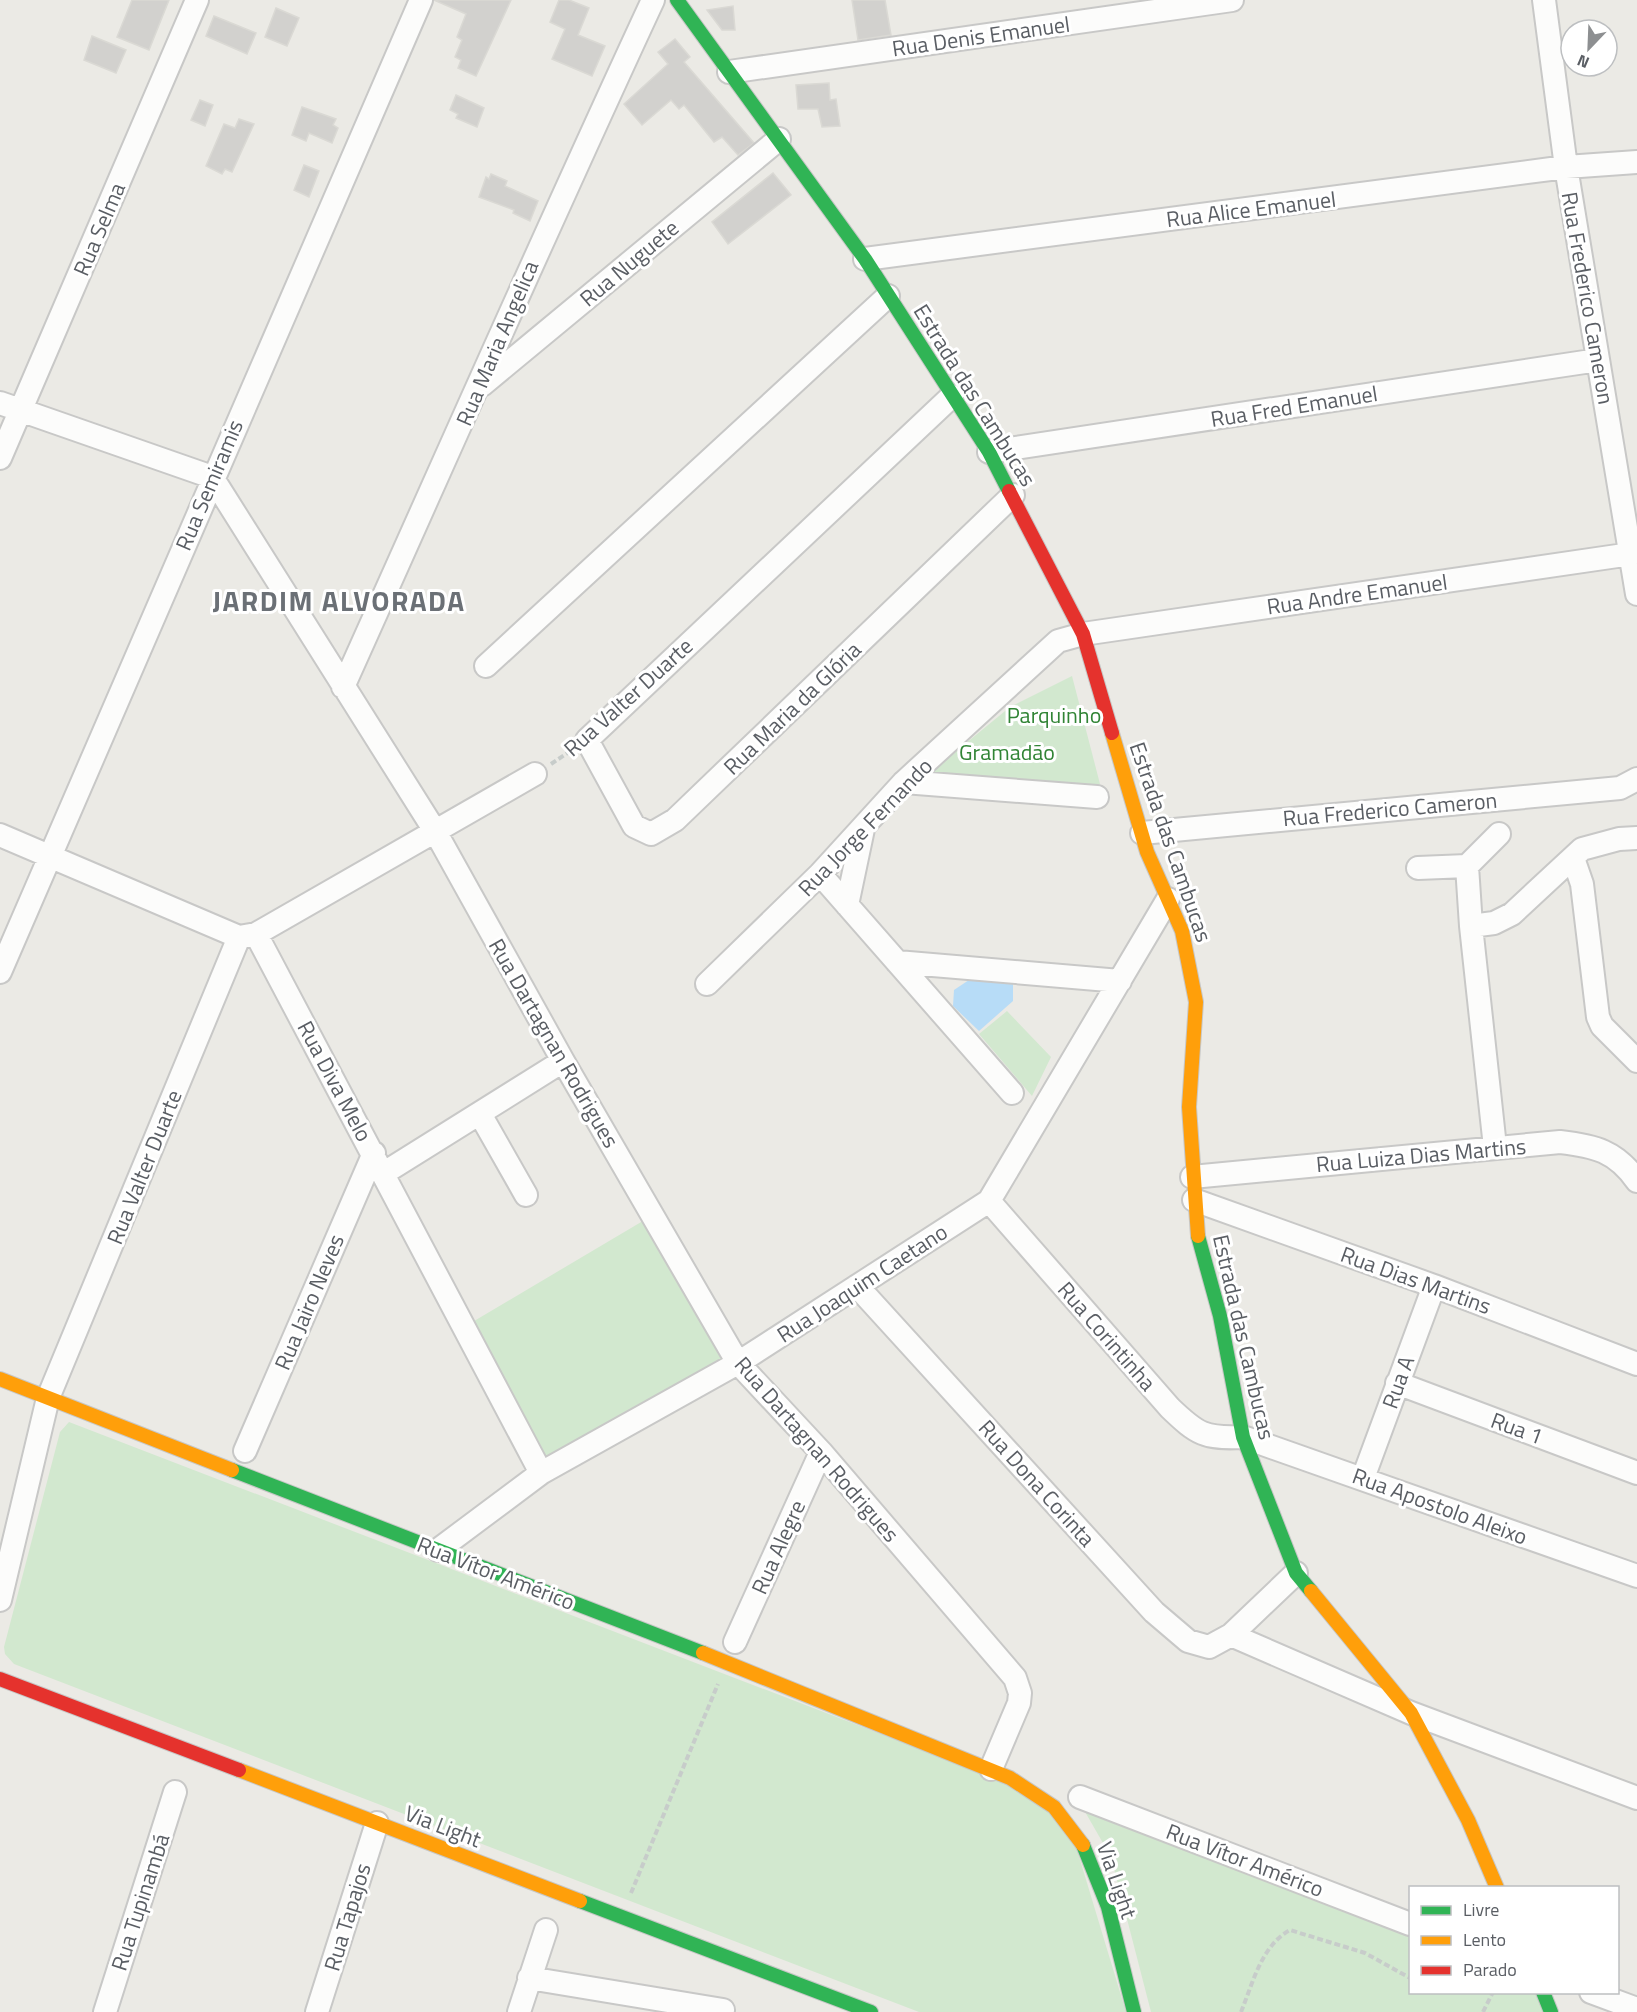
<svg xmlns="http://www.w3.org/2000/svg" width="1637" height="2012" font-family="'Titillium Web',sans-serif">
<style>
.green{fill:#d2e8cf}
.water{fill:#b7dcf7}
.building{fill:#d2d1ce;stroke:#dad9d4;stroke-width:1.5}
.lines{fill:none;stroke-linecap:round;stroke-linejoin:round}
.street-casing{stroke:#c8c8c7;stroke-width:26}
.fast-casing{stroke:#c7c7c6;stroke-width:16}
.slow-casing{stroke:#c7c7c6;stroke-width:16}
.jam-casing{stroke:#c7c7c6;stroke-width:16}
.path{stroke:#c7ccca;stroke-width:4;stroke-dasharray:6 3;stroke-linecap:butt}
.street{stroke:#fcfcfb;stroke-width:22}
.fast{stroke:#30b455;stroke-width:14}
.slow{stroke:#ff9f0a;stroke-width:14}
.jam{stroke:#e5322d;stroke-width:14}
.labels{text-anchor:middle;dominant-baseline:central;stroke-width:6;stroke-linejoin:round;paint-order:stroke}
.street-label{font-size:22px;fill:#5a5e64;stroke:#fff}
.park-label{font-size:22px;fill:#318435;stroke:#fff}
.district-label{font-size:28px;font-weight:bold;letter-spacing:1.5px;fill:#6b7076;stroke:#fff}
</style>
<rect width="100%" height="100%" fill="#ebeae5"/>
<path class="green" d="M1072,676L1100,784L1091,793L926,776L1010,707Z
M1007,1011L1051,1057L1032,1096L979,1034Z
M653,1215L738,1363L541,1473L464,1327Z
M69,1422L1029,1791L1071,1830L1126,2012H919L14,1664L5,1654L4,1647L60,1432Z
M1084,1810L1410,1934V1992L1536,1993L1543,2012H1151L1111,1857Z"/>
<path class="water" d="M969,980L1013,981V1001L979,1031L953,1006L954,990Z"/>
<path class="building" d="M132,0H169L149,50L117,37Z
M434,0H511L476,76L458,68L461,60L455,57L462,40L457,37L466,14Z
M559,0H569L589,8L578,35L605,46L592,76L552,59L565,29L550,22Z
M852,0H885L891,35L858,40Z
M733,6L735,30H722L707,10Z
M276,8L299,18L287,46L265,37Z
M214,16L256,33L247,54L206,36Z
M92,36L126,50L116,73L84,60Z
M675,39L690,57L684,62L754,143L738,155L722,137L714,142L684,105L679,109L671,100L642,125L624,104L668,64L658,52Z
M829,83L830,100L836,99L840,126L822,127L818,109H798L796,85Z
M456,95L484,108L477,127L456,118L458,114L450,110Z
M200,100L213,105L205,126L191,120Z
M302,107L336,119L333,125L338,128L332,143L309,133L306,141L292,135Z
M239,119L254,124L232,172L225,169L222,174L206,166L224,124L235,128Z
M304,165L319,171L309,197L294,190Z
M773,173L791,195L728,244L712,222Z
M491,174L507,181L505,186L538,201L530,221L513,213L514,210L479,197L486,177L489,179Z"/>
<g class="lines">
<defs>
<path id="street" d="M1544,0L1566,167L1637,594
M729,72L1232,0
M865,259L1566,167L1637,162
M482,385L779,139
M952,396L587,740L634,826L651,834L675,820L1013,495
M0,403L212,477L435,831L563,1061L738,1363L821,1452L1015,1678L1020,1693L1019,1703L991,1769
M989,452L1598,360
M0,458L197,0
M486,666L888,296
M343,687C446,458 547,228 653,0
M904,782L1097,797
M1142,833L1620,788L1637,779
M0,835L239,937L256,934L541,1473
M1573,858L1582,884L1598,1017L1602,1026L1637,1061
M1467,866L1471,926L1495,1147
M1418,868L1467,866L1499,834
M820,874L1012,1093
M847,905L863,829
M1471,926L1494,923L1512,914L1582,849L1619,839L1637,838
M256,934L535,774
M897,962L1120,981
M0,972L421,0
M707,984L820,874L904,782L1058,641L1083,634L1631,554
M480,1114L526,1195
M384,1173L563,1061
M1192,1177L1560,1142C1595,1146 1616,1151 1637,1181
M1194,1200L1434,1286L1637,1364
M989,1201L1170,1408C1197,1434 1205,1439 1243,1437L1637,1576
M857,1286L1154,1612L1188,1641L1209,1647L1231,1635L1411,1713L1637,1798
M1397,1383L1637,1473
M245,1451L374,1153
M1363,1478L1434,1286
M438,1550L541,1473L738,1363L989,1201L1168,899
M0,1600L48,1398L239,937
M1231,1635L1296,1573
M735,1642L821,1452
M1080,1797L1410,1924
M529,1978L723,2010
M1591,1992L1637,2009
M105,2012L175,1792
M317,2012L377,1823
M519,2012L546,1930"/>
<path id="fast" d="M677,0L865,259L989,452L1009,491
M1198,1236L1220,1316L1243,1437L1296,1573L1311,1591
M232,1470L703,1653
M1083,1845L1108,1907L1134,2012
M580,1901L871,2012
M1543,1992L1551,2012"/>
<path id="slow" d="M1112,733L1147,852L1182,931L1196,1002L1189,1107L1198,1236
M0,1379L232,1470
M1311,1591L1411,1713L1468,1820L1497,1888
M703,1653L1010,1778L1054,1807L1083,1845
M239,1770L580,1901"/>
<path id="jam" d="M1009,491L1083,634L1112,733
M0,1679L239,1770"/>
</defs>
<use href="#street" class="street-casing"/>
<use href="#fast" class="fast-casing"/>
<use href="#slow" class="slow-casing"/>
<use href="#jam" class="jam-casing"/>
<path class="path" d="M551,764L572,750
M631,1893L718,1684
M1241,2012C1253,1983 1261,1946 1290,1930L1365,1953L1410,1978
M1483,2012L1493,1992"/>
<use href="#street" class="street"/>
<use href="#fast" class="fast"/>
<use href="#slow" class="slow"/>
<use href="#jam" class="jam"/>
</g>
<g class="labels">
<g class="street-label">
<text transform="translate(981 36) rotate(-8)">Rua Denis Emanuel</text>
<text transform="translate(1251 209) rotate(-7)">Rua Alice Emanuel</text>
<text transform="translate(99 229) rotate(-67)">Rua Selma</text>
<text transform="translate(629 263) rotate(-40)">Rua Nuguete</text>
<text transform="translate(1588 298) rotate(80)">Rua Frederico Cameron</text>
<text transform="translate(497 343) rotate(-67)">Rua Maria Angelica</text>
<text transform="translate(975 395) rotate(58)">Estrada das Cambucas</text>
<text transform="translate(1294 406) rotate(-9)">Rua Fred Emanuel</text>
<text transform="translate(209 485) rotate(-67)">Rua Semiramis</text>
<text transform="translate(1357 594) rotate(-8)">Rua Andre Emanuel</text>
<text transform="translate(628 697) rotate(-42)">Rua Valter Duarte</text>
<text transform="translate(792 708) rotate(-44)">Rua Maria da Glória</text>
<text transform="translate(1390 809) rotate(-5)">Rua Frederico Cameron</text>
<text transform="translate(865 827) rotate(-46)">Rua Jorge Fernando</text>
<text transform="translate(1171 842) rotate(71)">Estrada das Cambucas</text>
<text transform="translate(554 1043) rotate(60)">Rua Dartagnan Rodrigues</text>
<text transform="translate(335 1081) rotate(62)">Rua Diva Melo</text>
<text transform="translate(1421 1155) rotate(-5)">Rua Luiza Dias Martins</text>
<text transform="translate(144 1167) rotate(-68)">Rua Valter Duarte</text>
<text transform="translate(1416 1280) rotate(20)">Rua Dias Martins</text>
<text transform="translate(862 1283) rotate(-33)">Rua Joaquim Caetano</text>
<text transform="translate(309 1302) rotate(-67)">Rua Jairo Neves</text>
<text transform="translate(1107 1336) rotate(49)">Rua Corintinha</text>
<text transform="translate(1244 1337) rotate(77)">Estrada das Cambucas</text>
<text transform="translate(1398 1382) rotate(-70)">Rua A</text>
<text transform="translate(1517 1428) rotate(20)">Rua 1</text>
<text transform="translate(817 1449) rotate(49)">Rua Dartagnan Rodrigues</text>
<text transform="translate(1037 1483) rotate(48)">Rua Dona Corinta</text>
<text transform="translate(1440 1506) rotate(20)">Rua Apostolo Aleixo</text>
<text transform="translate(778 1547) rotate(-66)">Rua Alegre</text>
<text transform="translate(496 1573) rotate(21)">Rua Vítor Américo</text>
<text transform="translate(443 1826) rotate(21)">Via Light</text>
<text transform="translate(1245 1860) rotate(21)">Rua Vítor Américo</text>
<text transform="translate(1117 1880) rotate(71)">Via Light</text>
<text transform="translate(140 1902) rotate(-72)">Rua Tupinambá</text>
<text transform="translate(347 1917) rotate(-73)">Rua Tapajos</text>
</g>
<g class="park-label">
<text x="1054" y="715">Parquinho</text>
<text x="1007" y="752">Gramadão</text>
</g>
<g class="district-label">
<text x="339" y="600">JARDIM ALVORADA</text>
</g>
</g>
<rect x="1409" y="1886" width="210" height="108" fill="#ffffff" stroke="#bdbfc1" stroke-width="1.5"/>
<rect x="1421" y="1906" width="30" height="9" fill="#30b455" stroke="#bdbfc1" stroke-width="1.5"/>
<text x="1463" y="1916" font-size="18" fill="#5a5e64">Livre</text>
<rect x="1421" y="1936" width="30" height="9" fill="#ff9f0a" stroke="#bdbfc1" stroke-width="1.5"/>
<text x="1463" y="1946" font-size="18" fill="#5a5e64">Lento</text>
<rect x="1421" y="1966" width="30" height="9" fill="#e5322d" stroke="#bdbfc1" stroke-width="1.5"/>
<text x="1463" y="1976" font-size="18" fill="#5a5e64">Parado</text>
<g transform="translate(1589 48) rotate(203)"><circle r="28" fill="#ffffff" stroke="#bdbfc1" stroke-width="1.5"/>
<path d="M0-4.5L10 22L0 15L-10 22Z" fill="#8d8f91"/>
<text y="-9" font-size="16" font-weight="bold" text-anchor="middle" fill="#5a5e64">N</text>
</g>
</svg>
